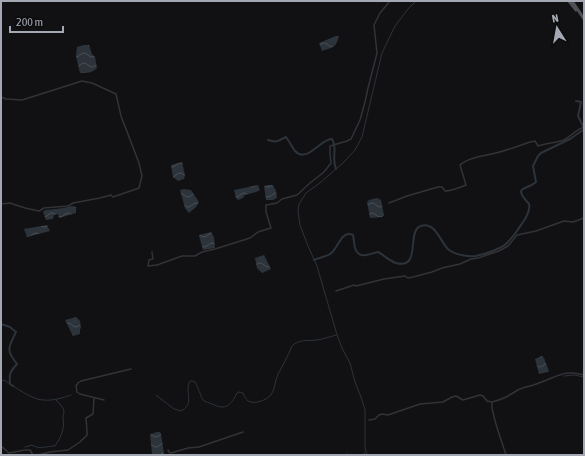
<svg xmlns="http://www.w3.org/2000/svg" width="585" height="456" font-family="'Asap Condensed',sans-serif">
<style>
.water{fill:url(#water-waves)}
.lines{fill:none;stroke-linecap:round;stroke-linejoin:round}
.stream{stroke:#2c333a;stroke-width:1}
.canal{stroke:#2c333a;stroke-width:2}
.street{stroke:#333337;stroke-width:1.5}
.primary{stroke:#4f5056;stroke-width:3}
</style>
<defs>
<pattern id="water-waves" width="16" height="10" patternUnits="userSpaceOnUse"><rect width="16" height="10" fill="#2c333a"/><path d="M0 5q4-4 8 0t8 0" fill="none" stroke="#484e54"/></pattern>
</defs>
<rect width="100%" height="100%" fill="#111113"/>
<path class="water" d="M336,36H339C336,48 333,47 322,51L319,43Z
M84,45H89L92,54L95,57L97,68C92,73 87,73 80,73L76,56L77,47Z
M182,162L185,175L184,179L178,181L173,177L171,165Z
M258,185L260,190L256,192L245,195L243,198L238,200L236,198L234,190Z
M268,185H273L276,191L277,198L273,200H266L264,186Z
M184,189L191,190L199,202L196,207L189,213L185,208L180,190Z
M377,198L381,200L384,215L382,217L370,218L367,202L369,200Z
M71,206L76,207V213L59,218L58,214L54,215L53,219L46,220L43,212L45,210C54,209 62,209 71,206Z
M47,225L50,231L27,237L24,229Z
M211,232L214,237L215,248L203,250L199,236V235Z
M264,255L271,269L262,273L257,268L255,258Z
M76,317L80,321L81,328L80,329V334L73,336L65,320Z
M542,356L544,358L549,371L548,372L539,374L535,359Z
M157,432H160L161,434L164,453L162,455H153L152,453L150,435L151,434Z"/>
<g class="lines">
<path class="stream" d="M564,376L574,375L584,377
M1,381L4,380C13,386 33,400 43,400C53,401 62,398 71,395
M156,395L174,409L181,411C192,405 188,398 188,388C188,387 189,382 190,381H192L195,382C198,387 201,397 203,400C205,402 210,403 212,404C226,411 231,405 237,393L239,392L243,393C244,396 246,399 248,401C255,405 266,400 271,395C275,389 275,381 278,374C283,365 288,356 292,346C299,339 307,341 317,340C323,339 330,337 336,335
M25,447L32,445C40,450 46,446 55,446C61,437 65,428 63,418C63,415 64,413 64,411C63,407 59,403 56,400
M342,455L347,454L350,455
M362,455L365,453
M367,455L365,448V410L361,397L355,382L350,363L342,348L337,335L317,266L308,246L300,225L298,211L299,204L306,193L321,182L344,162L355,150L362,137L382,53L395,26L408,9L416,1"/>
<path class="canal" d="M268,140C277,143 278,141 286,137C289,141 292,147 295,151C307,164 321,138 332,139C338,149 331,157 336,169
M314,260C319,258 325,257 330,254C338,250 341,229 353,235C354,240 354,244 355,248C359,260 369,254 378,252C384,255 389,261 396,263C422,270 406,230 421,226C436,221 441,244 449,250C456,255 469,257 476,256C485,254 501,249 507,243C511,239 514,235 517,231C522,223 531,213 529,204C512,185 526,191 536,182L533,166L538,156L541,153L570,139L583,130L584,128L578,116L581,102L576,101
M1,324L10,327L16,332C9,347 5,349 17,364C10,372 9,373 10,384L13,386"/>
<path class="street" d="M1,97L6,99L22,100L82,81L92,83L116,94L121,116L139,163L142,176L139,188L113,197L111,195L100,198L73,203L68,206L44,208L39,211L25,208L10,203L1,204
M389,203L407,196L438,187H442L445,191C450,191 462,187 466,185L460,165C469,157 484,156 496,153C507,150 519,146 530,142L535,141L538,146C547,143 556,143 564,140C571,136 577,129 584,127
M152,252L153,259L149,260L148,266L157,265L182,256H195L202,252L215,249L250,238L258,232L271,228L266,212V205L277,203L282,199L297,195L310,183L324,172L331,163L330,154V146L347,141L351,139L360,120L365,102L368,88L377,53L374,25L380,13L390,1
M336,291L354,285L356,286L384,279L405,276L408,278L413,277L432,272L442,268L460,264L471,259L478,258L499,251L508,246L517,235L536,231L564,221L573,222L584,218
M104,400L80,394L77,392L76,386L78,383L81,381L131,369
M369,420L375,419L379,415L382,414L388,415L420,404L443,402L452,397L456,396L463,400L480,395L483,396L487,401L492,402
M1,446L9,453L25,450H30L33,455
M168,450L170,453H171L188,448L199,447L243,432
M38,455L50,452L68,450L80,442L87,435V431L86,418L93,414L94,398
M506,455C503,444 490,412 492,402C504,399 508,396 518,390C524,387 532,386 539,383C557,377 564,369 584,375"/>
<path class="primary" d="M569,1L576,10
M572,1L584,19"/>
</g>
<rect width="585" height="456" fill="none" stroke="#a4a8b2" stroke-width="4"/>
<g transform="translate(557 28) rotate(349)" stroke="#0c0c0e" stroke-width="3" paint-order="stroke">
<path d="M0-3L7 15L0 10L-7 15Z" fill="#a4a8b2"/>
<text y="-6" font-size="11" font-weight="bold" text-anchor="middle" fill="#a4a8b2">N</text>
</g>
<path d="M10 26v6h53v-6" fill="none" stroke="#a4a8b2" stroke-width="2"/>
<text x="16" y="26" font-size="12" fill="#a4a8b2" stroke="#0c0c0e" stroke-width="3" paint-order="stroke">200 m</text>
</svg>
